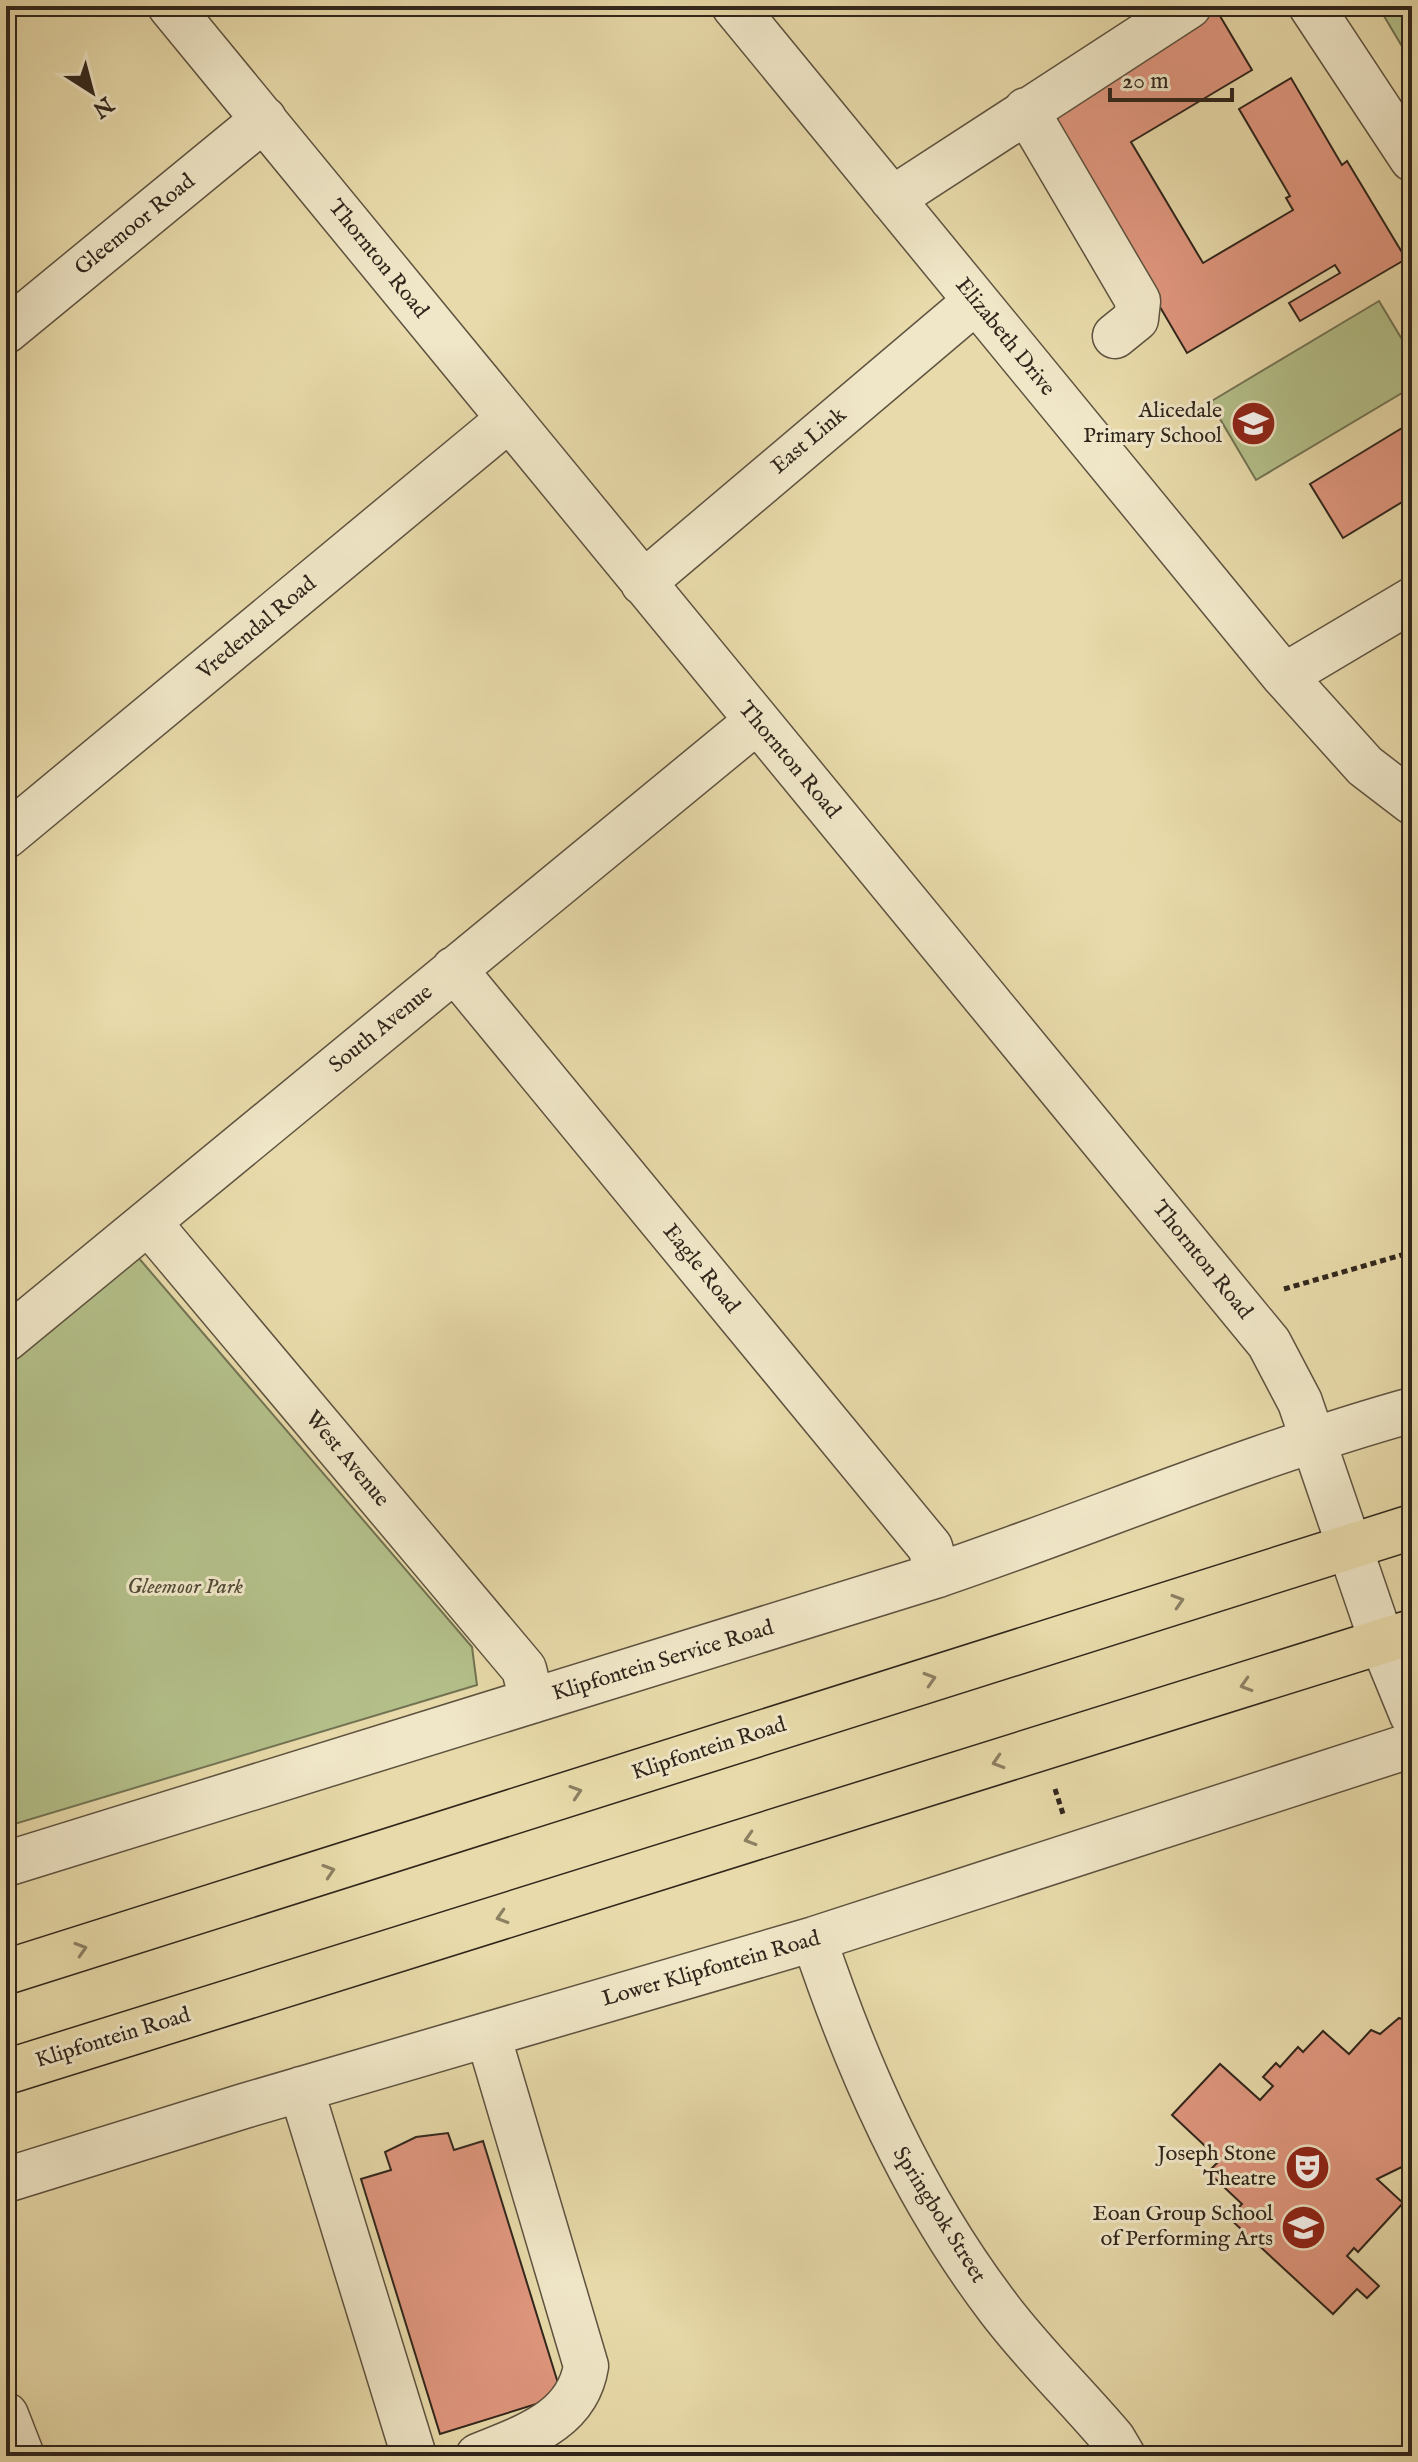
<svg xmlns="http://www.w3.org/2000/svg" width="1418" height="2462" font-family="'IM FELL English',serif">
<style>
.green{fill:#b4c08a;stroke:#727353;stroke-width:2}
.building{fill:#e0977f;stroke:#30261c;stroke-width:2}
.lines{fill:none;stroke-linecap:round;stroke-linejoin:round}
.minor-casing{stroke:#5e5340;stroke-width:47}
.major-casing{stroke:#30261c;stroke-width:47}
.path{stroke:#30261c;stroke-width:5;stroke-dasharray:6 4;stroke-linecap:butt}
.minor{stroke:#f0e7c8;stroke-width:44}
.major{stroke:#e8daaa;stroke-width:44}
.oneway{stroke:#8c8063}
.labels{text-anchor:middle;dominant-baseline:central;stroke-width:6;stroke-linejoin:round;paint-order:stroke}
.street-label{font-size:22px;fill:#30261c;stroke:#f0e7c8}
.poi-label{font-size:22px;fill:#30261c;stroke:#f0e7c8;text-anchor:end}
.park-label{font-size:22px;font-style:italic;fill:#514c38;stroke:#f0e7c8}
</style>
<rect width="100%" height="100%" fill="#e8daaa"/>
<filter id="stains"><feTurbulence type="fractalNoise" baseFrequency=".0025" numOctaves="4"/><feColorMatrix values="0 0 0 0 .2 0 0 0 0 .09 0 0 0 0 .02 0 0 0 .5 -.17"/></filter>
<radialGradient id="worn" r=".72"><stop offset=".6" stop-color="#630" stop-opacity="0"/><stop offset="1" stop-color="#630" stop-opacity=".3"/></radialGradient>
<path class="green" d="M1378,6H1412V63Z
M1379,301L1412,356V387L1256,480L1210,402Z
M137,1256L472,1647L477,1685L8,1826L6,1362Z"/>
<path class="building" d="M1217,11L1252,70L1131,142L1203,263L1293,210L1286,198L1290,196L1239,109L1291,78L1342,165L1347,161L1406,259L1300,321L1289,303L1340,273L1335,265L1187,353L1046,113Z
M1412,422V496L1343,538L1310,484Z
M1399,2018L1412,2023V2162L1377,2179L1403,2203L1358,2252L1354,2248L1347,2256L1379,2286L1367,2298L1357,2289L1333,2314L1229,2218L1242,2204L1208,2172L1220,2160L1172,2115L1220,2064L1260,2100L1273,2086L1263,2077L1276,2063L1280,2067L1298,2047L1303,2052L1323,2031L1349,2054L1371,2030L1380,2034Z
M448,2133L454,2150L483,2141L562,2396L440,2434L361,2179L391,2170L385,2152L416,2137Z"/>
<g class="lines">
<defs>
<path id="minor" d="M170,6L1269,1343L1300,1402L1382,1642L1412,1715
M734,6L1284,676L1365,766L1412,802
M1311,6L1412,159
M1026,110L1138,301L1136,319L1115,336
M892,199L1189,6
M6,331L264,119
M643,583L976,301
M1284,676L1412,600
M6,836L509,419
M454,969L930,1547L938,1575
M149,1223L524,1669L532,1701
M6,1339L757,721
M6,1864L938,1575C1096,1521 1251,1455 1412,1410
M814,1939C858,2070 913,2195 997,2306C1032,2353 1075,2394 1113,2439L1123,2456
M301,2089L414,2456
M6,2180L244,2106L814,1939L1412,1745
M6,2415L22,2456
M478,2456C523,2437 577,2422 586,2366L488,2035"/>
<path id="major" d="M6,1972L1412,1527
M6,2072L1412,1632"/>
</defs>
<use href="#minor" class="minor-casing"/>
<use href="#major" class="major-casing"/>
<path class="path" d="M1284,1289L1412,1252
M1055,1789L1063,1814"/>
<use href="#minor" class="minor"/>
<use href="#major" class="major"/>
</g>
<defs><path id="oneway-chevron" d="M-2-3.5L2.5 0L-2 3.5" fill="none" stroke-width="1.6" stroke-linecap="round" stroke-linejoin="round" transform="scale(2)"/></defs>
<g class="oneway">
<use href="#oneway-chevron" transform="translate(1178 1601) rotate(-17)"/>
<use href="#oneway-chevron" transform="translate(930 1679) rotate(-17)"/>
<use href="#oneway-chevron" transform="translate(1246 1685) rotate(163)"/>
<use href="#oneway-chevron" transform="translate(998 1762) rotate(163)"/>
<use href="#oneway-chevron" transform="translate(576 1792) rotate(-18)"/>
<use href="#oneway-chevron" transform="translate(750 1839) rotate(163)"/>
<use href="#oneway-chevron" transform="translate(329 1871) rotate(-18)"/>
<use href="#oneway-chevron" transform="translate(502 1917) rotate(163)"/>
<use href="#oneway-chevron" transform="translate(81 1949) rotate(-17)"/>
</g>
<defs>
<symbol id="school-disc" viewBox="-11 -11 22 22"><circle r="9.5" fill="#8f2418" stroke="#f0e7c8"/><path d="M0-5L7-2L0 1L-7-2ZM-4 1L0 2.5L4 1V4Q0 6-4 4Z" fill="#fff"/></symbol>
<symbol id="theatre-disc" viewBox="-11 -11 22 22"><circle r="9.5" fill="#8f2418" stroke="#f0e7c8"/><path d="M-5-5.5Q0-4 5-5.5V0Q5 5 0 6Q-5 5-5 0ZM-3.3-2.5H-1v1.5H-3.3ZM1-2.5H3.3v1.5H1ZM-2.8 1Q0 5.5 2.8 1Z" fill="#fff"/></symbol>
<symbol id="university-disc" viewBox="-11 -11 22 22"><circle r="9.5" fill="#8f2418" stroke="#f0e7c8"/><path d="M0-5L7-2L0 1L-7-2ZM-4 1L0 2.5L4 1V4Q0 6-4 4Z" fill="#fff"/></symbol>
</defs>
<g fill-rule="evenodd">
<use href="#school-disc" x="1228" y="398" width="51" height="51"/>
<use href="#theatre-disc" x="1282" y="2142" width="51" height="51"/>
<use href="#university-disc" x="1278" y="2202" width="51" height="51"/>
</g>
<g class="labels">
<g class="street-label">
<text transform="translate(135 225) rotate(-39)">Gleemoor Road</text>
<text transform="translate(378 259) rotate(51)">Thornton Road</text>
<text transform="translate(1005 337) rotate(51)">Elizabeth Drive</text>
<text transform="translate(809 441) rotate(-40)">East Link</text>
<text transform="translate(257 628) rotate(-40)">Vredendal Road</text>
<text transform="translate(789 760) rotate(50)">Thornton Road</text>
<text transform="translate(381 1029) rotate(-39)">South Avenue</text>
<text transform="translate(1202 1260) rotate(51)">Thornton Road</text>
<text transform="translate(701 1269) rotate(51)">Eagle Road</text>
<text transform="translate(347 1459) rotate(50)">West Avenue</text>
<text transform="translate(663 1661) rotate(-17)">Klipfontein Service Road</text>
<text transform="translate(709 1749) rotate(-18)">Klipfontein Road</text>
<text transform="translate(711 1969) rotate(-16)">Lower Klipfontein Road</text>
<text transform="translate(113 2038) rotate(-17)">Klipfontein Road</text>
<text transform="translate(939 2215) rotate(58)">Springbok Street</text>
</g>
<g class="poi-label">
<text x="1222" y="411">Alicedale<tspan x="1222" dy="25">Primary School</tspan></text>
<text x="1276" y="2154">Joseph Stone<tspan x="1276" dy="25">Theatre</tspan></text>
<text x="1273" y="2214">Eoan Group School<tspan x="1273" dy="25">of Performing Arts</tspan></text>
</g>
<g class="park-label">
<text x="185" y="1587">Gleemoor Park</text>
</g>
</g>
<rect width="1418" height="2462" fill="none" stroke="#e8daaa" stroke-width="32"/>
<rect x="8" y="8" width="1402" height="2446" fill="none" stroke="#30261c" stroke-width="4"/>
<rect x="16" y="16" width="1386" height="2430" fill="none" stroke="#30261c" stroke-width="2"/>
<g transform="translate(92 92) rotate(144)" stroke="#f0e7c8" stroke-width="6" paint-order="stroke">
<path d="M0-6L14 30L0 20L-14 30Z" fill="#30261c"/>
<text y="-12" font-size="22" font-weight="bold" text-anchor="middle" fill="#30261c">N</text>
</g>
<path d="M1110 88v12h122v-12" fill="none" stroke="#30261c" stroke-width="4"/>
<text x="1122" y="88" font-size="24" fill="#30261c" stroke="#f0e7c8" stroke-width="6" paint-order="stroke">20 m</text>
<rect width="100%" height="100%" filter="url(#stains)"/>
<rect width="100%" height="100%" fill="url(#worn)"/>
</svg>
